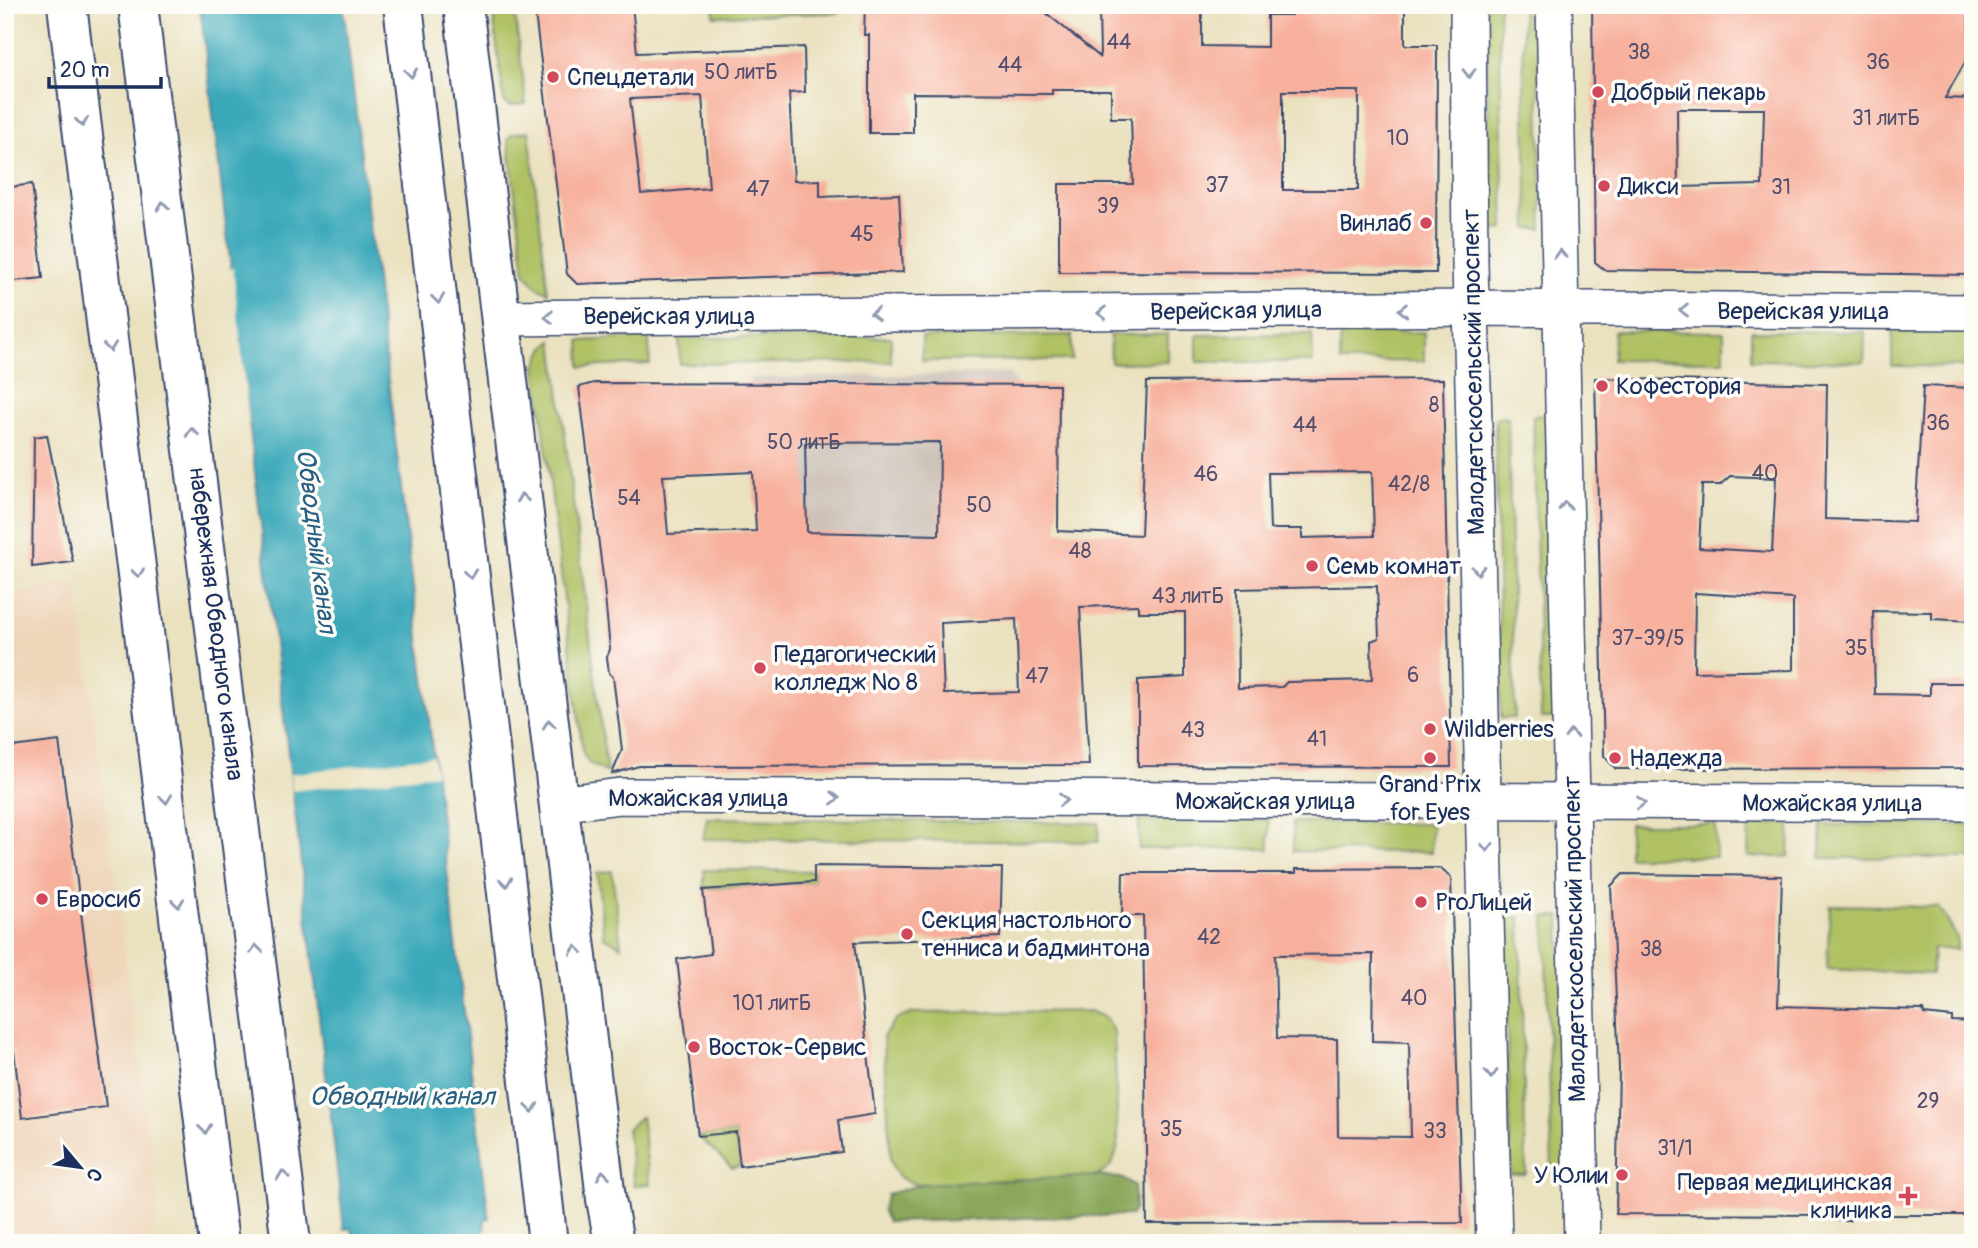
<svg xmlns="http://www.w3.org/2000/svg" width="1978" height="1248" font-family="Pangolin,sans-serif">
<style>
.built{fill:#efd6bb}
.industrial{fill:#cdc2b9}
.green{fill:#afc164;stroke:#657861;stroke-width:2}
.forest{fill:#8ba75a;stroke:#536b5c;stroke-width:2}
.water{fill:#3ba9ba;stroke:#2b6c8c;stroke-width:2}
.pier{fill:#eae1bf}
.building{fill:#f7b09c;fill-rule:evenodd}
.lines{fill:none;stroke-linecap:round;stroke-linejoin:round}
.minor-casing{stroke:#3a4a6d;stroke-width:38}
.secondary-casing{stroke:#3a4a6d;stroke-width:42}
.minor{stroke:#fff;stroke-width:35}
.secondary{stroke:#fff;stroke-width:38}
.oneway{stroke:#8d97ae}
.poi-dot{fill:#d1495b;stroke:#fdfcf7;stroke-width:2.5}
.labels{text-anchor:middle;dominant-baseline:central;stroke-width:7;stroke-linejoin:round;paint-order:stroke}
.number-label{font-size:21px;fill:#524f6e}
.poi-label{font-size:24px;fill:#1b2f5e;stroke:#fdfcf7;text-anchor:start}
.street-label{font-size:24px;fill:#1b2f5e;stroke:#fdfcf7}
.water-label{font-size:26px;font-style:italic;fill:#286083;stroke:#fdfcf7}
</style>
<rect width="100%" height="100%" fill="#fdfcf7"/>
<filter id="ink" filterUnits="userSpaceOnUse"><feTurbulence type="fractalNoise" baseFrequency=".0143" numOctaves="2"/><feDisplacementMap in="SourceGraphic" scale="14" xChannelSelector="R" yChannelSelector="G"/><feConvolveMatrix kernelMatrix="1 2 1 2 8 2 1 2 1" color-interpolation-filters="sRGB"/></filter>
<filter id="wash" filterUnits="userSpaceOnUse"><feTurbulence type="fractalNoise" baseFrequency=".00686" numOctaves="4" result="noise"/><feDisplacementMap in="SourceGraphic" scale="28" xChannelSelector="R" yChannelSelector="G"/><feGaussianBlur stdDeviation="1.57" result="paint"/><feColorMatrix in="noise" values="0 0 0 0 0 0 0 0 0 0 0 0 0 0 0 0 0 1.4 0 .05"/><feComposite in="paint" operator="in"/></filter>
<g filter="url(#wash)">
<rect width="100%" height="100%" fill="#eae1bf"/>
<path class="built" d="M76,582L157,1196L155,1226L148,1243H5V595Z"/>
<path class="industrial" d="M1010,373L1017,385L1020,477L877,581L755,501L750,378Z"/>
<path class="green" d="M492,5H514L526,104L510,106L504,102Z
M714,5H840V13L714,16Z
M1486,5H1499L1504,229L1490,230Z
M1522,5H1537L1542,229H1528Z
M529,131L548,292L537,287L525,272L508,139L512,134Z
M1614,331L1724,332V361L1613,360Z
M1751,331L1865,332L1864,362L1751,360Z
M1892,331L1973,332V367L1892,366Z
M1424,332V361L1340,362V334Z
M1168,334V362L1111,363L1110,335Z
M1312,334L1313,362H1197V335Z
M1072,335V360L922,361V337Z
M649,337L650,364L581,367L580,341Z
M891,337V362L680,364L679,338Z
M553,341L607,773L589,763L583,754L536,367L545,347Z
M1547,415L1555,718H1541L1533,416Z
M1508,417L1515,718H1501L1495,418Z
M707,818L1099,823L1098,842L703,839Z
M1139,820H1269V849H1139Z
M1293,822L1432,824L1431,852L1293,851Z
M1629,824H1716V857H1629Z
M1749,824H1790L1789,857H1748Z
M1971,824L1972,858H1821L1822,825Z
M704,870L814,871V882L704,889Z
M612,871L621,946L604,937L597,873Z
M1830,905L1939,907L1957,937V949H1933L1931,974L1827,969Z
M1560,916L1567,1174H1552L1545,917Z
M1504,917H1520L1526,1174L1511,1175Z
M1090,1011L1106,1018L1114,1033L1118,1143C1116,1159 1112,1168 1097,1176L921,1184C904,1183 896,1177 891,1161L883,1037L896,1019L914,1013Z
M641,1116L650,1184L634,1186L627,1129Z
M736,1132L740,1166L732,1168L698,1136Z"/>
<path class="forest" d="M1097,1176L1121,1178L1134,1185L1135,1208L1131,1215L888,1222L882,1210L888,1194L921,1184Z"/>
<path class="water" d="M200,5H343L489,1219H485V1229L478,1236V1243H356L351,1228L344,1229Z"/>
<path class="pier" d="M233,268L239,326L249,424H246L235,326L229,269Z
M433,756L436,774L292,791L290,774Z"/>
<g id="blocks">
<path class="building" d="M534,5H632L637,53L804,47L805,92L789,93L794,181L820,180V197L899,194L903,272L577,284L567,274ZM702,96L709,188L641,194L630,99Z
M865,5H1012V8H1040L1100,57L1099,6L1202,5V46L1267,47V15H1291V5H1405V45H1437L1436,273L1059,272V184H1133L1131,118H1111V90H1052V94L913,93V133H869V35H864ZM1283,91H1359L1358,190H1283Z
M1592,5H1968L1969,55L1945,98L1973,99V275L1605,270L1595,262ZM1677,109H1764L1762,185L1678,187Z
M32,184L43,278L5,282V188Z
M1595,378L1827,384L1825,519L1915,522L1923,386L1973,388V621L1932,619V612L1873,611L1875,694L1930,695V683H1973V768L1616,769L1604,756ZM1730,476L1776,478L1772,552L1699,548L1702,485H1720ZM1695,593L1793,599V670L1694,672Z
M1443,379L1451,767L1138,766V680L1185,677V612H1138V605L1080,607L1089,765L639,766L612,774L622,750L613,677L609,673L607,657L610,649L603,576L579,387L594,383L1059,385L1058,531L1141,535L1147,382ZM940,442L939,535L807,532L805,443ZM753,472L756,531L668,534L663,476ZM1372,472L1374,536L1302,538V529H1270L1268,473ZM1377,586L1379,638L1371,641L1372,680L1287,682L1282,687L1238,688L1237,589ZM1016,619L1019,692L944,694L941,623Z
M47,435L73,562L32,567L34,437Z
M59,741L106,1107L22,1118L14,1051L5,1052V748Z
M814,866L1002,868L1000,937L855,942L875,1114L838,1120L842,1152L740,1166L736,1132L698,1136L677,959L711,954L703,890L814,882Z
M1440,868L1451,878L1462,1223L1147,1224L1143,916H1122L1123,873H1296V869ZM1373,954L1372,1041L1409,1042L1411,1137L1338,1136L1337,1039L1277,1038L1275,955Z
M1623,874L1782,876L1778,1006L1923,1010L1924,1014L1952,1017V1021L1973,1022V1215H1854L1849,1221H1835L1828,1215L1616,1214L1619,1068L1611,886Z"/>
</g>
</g>
<g filter="url(#ink)">
<use href="#blocks" fill-opacity="0" stroke="#3a4a6d" stroke-width="2"/>
<g class="lines">
<defs>
<path id="minor" d="M1468,5L1470,263L1494,1243
M1554,5L1582,1243
M500,318L1471,308L1973,312
M558,804L620,796L1973,803"/>
<path id="secondary" d="M67,5L219,1243
M138,5L291,1243
M403,5L548,1243
M463,5L606,1199L614,1243"/>
</defs>
<use href="#minor" class="minor-casing"/>
<use href="#secondary" class="secondary-casing"/>
<use href="#minor" class="minor"/>
<use href="#secondary" class="secondary"/>
</g>
<defs><path id="oneway-chevron" d="M-2-3.5L2.5 0L-2 3.5" fill="none" stroke-width="1.6" stroke-linecap="round" stroke-linejoin="round" transform="scale(1.75)"/></defs>
<g class="oneway">
<use href="#oneway-chevron" transform="translate(411 73) rotate(83)"/>
<use href="#oneway-chevron" transform="translate(1469 73) rotate(90)"/>
<use href="#oneway-chevron" transform="translate(82 122) rotate(83)"/>
<use href="#oneway-chevron" transform="translate(163 206) rotate(-97)"/>
<use href="#oneway-chevron" transform="translate(1560 254) rotate(-91)"/>
<use href="#oneway-chevron" transform="translate(438 299) rotate(83)"/>
<use href="#oneway-chevron" transform="translate(1403 310) rotate(179)"/>
<use href="#oneway-chevron" transform="translate(1684 310) rotate(-180)"/>
<use href="#oneway-chevron" transform="translate(1102 313) rotate(179)"/>
<use href="#oneway-chevron" transform="translate(875 314) rotate(180)"/>
<use href="#oneway-chevron" transform="translate(549 317) rotate(179)"/>
<use href="#oneway-chevron" transform="translate(110 347) rotate(83)"/>
<use href="#oneway-chevron" transform="translate(192 432) rotate(-97)"/>
<use href="#oneway-chevron" transform="translate(522 498) rotate(-97)"/>
<use href="#oneway-chevron" transform="translate(1565 506) rotate(-91)"/>
<use href="#oneway-chevron" transform="translate(1478 570) rotate(89)"/>
<use href="#oneway-chevron" transform="translate(138 573) rotate(83)"/>
<use href="#oneway-chevron" transform="translate(470 574) rotate(83)"/>
<use href="#oneway-chevron" transform="translate(549 724) rotate(-97)"/>
<use href="#oneway-chevron" transform="translate(1571 734) rotate(-91)"/>
<use href="#oneway-chevron" transform="translate(835 798) rotate(1)"/>
<use href="#oneway-chevron" transform="translate(166 799) rotate(83)"/>
<use href="#oneway-chevron" transform="translate(1063 800)"/>
<use href="#oneway-chevron" transform="translate(1641 803)"/>
<use href="#oneway-chevron" transform="translate(1487 847) rotate(89)"/>
<use href="#oneway-chevron" transform="translate(506 882) rotate(83)"/>
<use href="#oneway-chevron" transform="translate(178 903) rotate(83)"/>
<use href="#oneway-chevron" transform="translate(256 949) rotate(-97)"/>
<use href="#oneway-chevron" transform="translate(576 950) rotate(-97)"/>
<use href="#oneway-chevron" transform="translate(1491 1074) rotate(89)"/>
<use href="#oneway-chevron" transform="translate(532 1108) rotate(83)"/>
<use href="#oneway-chevron" transform="translate(205 1129) rotate(83)"/>
<use href="#oneway-chevron" transform="translate(283 1175) rotate(-97)"/>
<use href="#oneway-chevron" transform="translate(603 1175) rotate(-97)"/>
</g>
</g>
<g class="poi-dot">
<circle cx="553" cy="77" r="7"/>
<circle cx="1598" cy="92" r="7"/>
<circle cx="1604" cy="186" r="7"/>
<circle cx="1426" cy="223" r="7"/>
<circle cx="1602" cy="386" r="7"/>
<circle cx="1312" cy="566" r="7"/>
<circle cx="760" cy="668" r="7"/>
<circle cx="1430" cy="729" r="7"/>
<circle cx="1430" cy="758" r="7"/>
<circle cx="1615" cy="758" r="7"/>
<circle cx="42" cy="899" r="7"/>
<circle cx="1421" cy="902" r="7"/>
<circle cx="907" cy="934" r="7"/>
<circle cx="694" cy="1047" r="7"/>
<circle cx="1622" cy="1175" r="7"/>
<path d="M1904.5 1185.5h7v7h7v7h-7v7h-7v-7h-7v-7h7z"/>
</g>
<g class="labels">
<g class="number-label">
<text x="1119" y="42">44</text>
<text x="1639" y="52">38</text>
<text x="1878" y="62">36</text>
<text x="1010" y="65">44</text>
<text x="741" y="72">50 литБ</text>
<text x="1886" y="118">31 литБ</text>
<text x="1398" y="138">10</text>
<text x="1217" y="185">37</text>
<text x="1781" y="187">31</text>
<text x="758" y="189">47</text>
<text x="1108" y="206">39</text>
<text x="862" y="234">45</text>
<text x="1434" y="405">8</text>
<text x="1938" y="423">36</text>
<text x="1305" y="425">44</text>
<text x="804" y="442">50 литБ</text>
<text x="1765" y="473">40</text>
<text x="1206" y="474">46</text>
<text x="1409" y="484">42/8</text>
<text x="629" y="498">54</text>
<text x="979" y="505">50</text>
<text x="1080" y="551">48</text>
<text x="1188" y="596">43 литБ</text>
<text x="1648" y="638">37-39/5</text>
<text x="1856" y="648">35</text>
<text x="1413" y="675">6</text>
<text x="1037" y="676">47</text>
<text x="1193" y="730">43</text>
<text x="1317" y="739">41</text>
<text x="1209" y="937">42</text>
<text x="1651" y="949">38</text>
<text x="1414" y="998">40</text>
<text x="772" y="1003">101 литБ</text>
<text x="1928" y="1101">29</text>
<text x="1171" y="1129">35</text>
<text x="1435" y="1131">33</text>
<text x="1675" y="1148">31/1</text>
</g>
<g class="poi-label">
<text x="567" y="77">Спецдетали</text>
<text x="1612" y="92">Добрый пекарь</text>
<text x="1618" y="186">Дикси</text>
<text x="1412" y="223" text-anchor="end">Винлаб</text>
<text x="1616" y="386">Кофестория</text>
<text x="1326" y="566">Семь комнат</text>
<text x="774" y="654">Педагогический<tspan x="774" dy="28">колледж № 8</tspan></text>
<text x="1444" y="729">Wildberries</text>
<text x="1629" y="758">Надежда</text>
<text x="1430" y="784" text-anchor="middle">Grand Prix<tspan x="1430" dy="28">for Eyes</tspan></text>
<text x="56" y="899">Евросиб</text>
<text x="1435" y="902">ProЛицей</text>
<text x="921" y="920">Секция настольного<tspan x="921" dy="28">тенниса и бадминтона</tspan></text>
<text x="708" y="1047">Восток-Сервис</text>
<text x="1608" y="1175" text-anchor="end">У Юлии</text>
<text x="1892" y="1182" text-anchor="end">Первая медицинская<tspan x="1892" dy="28">клиника</tspan></text>
</g>
<g class="street-label">
<text transform="translate(1236 311) rotate(-1)">Верейская улица</text>
<text x="1803" y="311">Верейская улица</text>
<text x="669" y="316">Верейская улица</text>
<text transform="translate(1474 372) rotate(-91)">Малодетскосельский проспект</text>
<text transform="translate(216 624) rotate(83)">набережная Обводного канала</text>
<text x="698" y="798">Можайская улица</text>
<text x="1265" y="801">Можайская улица</text>
<text x="1832" y="803">Можайская улица</text>
<text transform="translate(1575 939) rotate(-91)">Малодетскосельский проспект</text>
</g>
<g class="water-label">
<text transform="translate(316 541) rotate(83)">Обводный канал</text>
<text x="402" y="1097">Обводный канал</text>
</g>
</g>
<rect width="1978" height="1248" fill="none" stroke="#fdfcf7" stroke-width="28"/>
<g transform="translate(80 1167) rotate(119)" stroke="#fdfcf7" stroke-width="5" paint-order="stroke">
<path d="M0-5L12 26L0 18L-12 26Z" fill="#1b2f5e"/>
<text y="-10" font-size="19" font-weight="bold" text-anchor="middle" fill="#1b2f5e">С</text>
</g>
<path d="M49 77v10h112v-10" fill="none" stroke="#1b2f5e" stroke-width="3.5"/>
<text x="60" y="77" font-size="21" fill="#1b2f5e" stroke="#fdfcf7" stroke-width="5" paint-order="stroke">20 m</text>
</svg>
